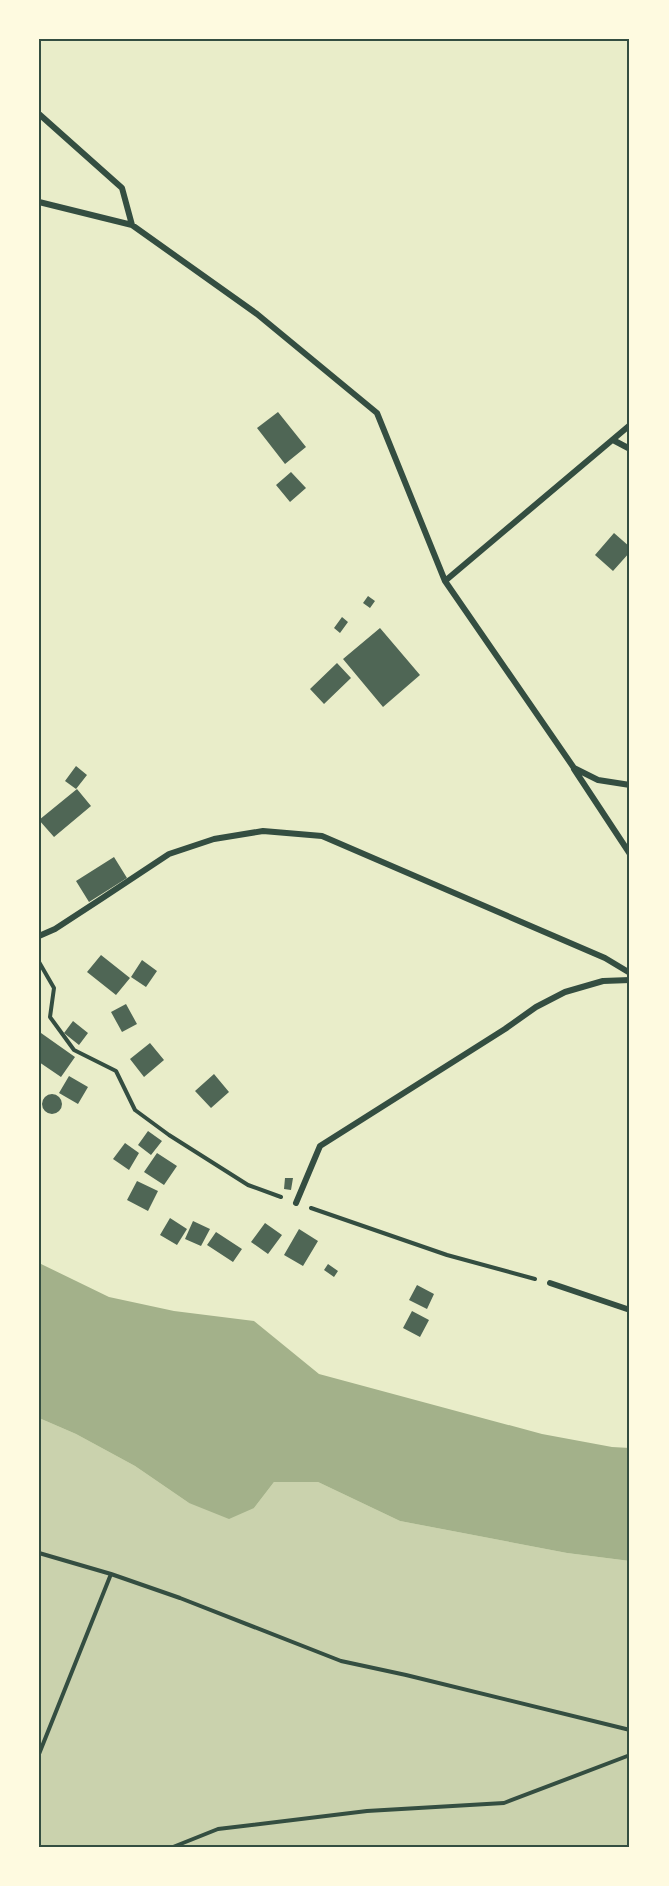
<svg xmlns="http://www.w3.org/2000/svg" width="669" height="1886" font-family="Bitter,serif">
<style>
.green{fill:#cad2ad}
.water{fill:#a3b18a}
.building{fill:#4f6655}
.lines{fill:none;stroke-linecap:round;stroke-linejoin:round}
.path{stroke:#344e41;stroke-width:4}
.minor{stroke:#344e41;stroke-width:6}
.neatline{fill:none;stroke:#344e41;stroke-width:2}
</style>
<rect width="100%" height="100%" fill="#e9edc9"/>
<path class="green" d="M39,1418L76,1434L135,1466L189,1503L254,1508L274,1482H318L400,1521L567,1553L630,1561V1847H39Z"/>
<path class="water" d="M39,1263L109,1297L174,1311L254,1321L319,1374L542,1434L612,1447L630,1448V1561L567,1553L400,1521L318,1482H274L254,1508L229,1519L189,1503L135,1466L76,1434L39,1418Z"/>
<path class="building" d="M278,412L306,447L285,464L257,428Z
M291,472L306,488L290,502L276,485Z
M614,533L630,547V552L613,571L595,555Z
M368,596L375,601L370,608L363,603Z
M342,617L348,622L340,633L334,628Z
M380,628L420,675L383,707L343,659Z
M337,663L351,678L324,704L310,689Z
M76,766L87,775L76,789L65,781Z
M77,789L91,806L54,837L39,820Z
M114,857L127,878L89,902L76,881Z
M101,955L130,978L116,995L87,972Z
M142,960L157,971L146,987L131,977Z
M126,1004L137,1024L122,1032L111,1012Z
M73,1021L88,1033L79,1045L64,1033Z
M41,1033L75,1057L61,1077L39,1062V1036Z
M150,1043L164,1060L144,1077L130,1059Z
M214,1074L229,1092L211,1108L195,1091Z
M69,1076L88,1087L78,1104L59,1093Z
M42 1104a10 10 0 1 1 20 0a10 10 0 1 1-20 0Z
M148,1131L162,1141L151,1155L138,1145Z
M125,1143L139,1153L129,1170L113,1159Z
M157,1153L177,1166L164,1185L144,1172Z
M285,1178H293L291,1190L284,1189Z
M137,1181L158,1191L148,1211L127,1200Z
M170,1218L187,1229L177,1245L160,1235Z
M193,1221L210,1229L201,1246L185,1239Z
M265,1223L282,1235L268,1254L251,1242Z
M299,1229L318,1241L303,1266L284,1255Z
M216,1232L242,1249L233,1262L207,1245Z
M328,1264L338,1271L334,1277L324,1270Z
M417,1285L434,1294L427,1309L409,1300Z
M412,1311L429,1320L420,1337L403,1328Z"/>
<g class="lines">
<path class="path" d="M39,962L54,988L50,1017L74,1050L116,1071L135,1110L169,1135L248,1185L281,1197
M311,1208L447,1255L535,1279
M39,1553L111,1574L180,1598L341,1661L406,1675L630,1730
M39,1754L111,1574
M173,1847L218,1829L367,1811L504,1803L630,1755"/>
<path class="minor" d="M39,114L122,188L132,225L257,314L377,413L445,581L574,768L598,780L630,785
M39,202L132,225
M613,440L630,449
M445,581L630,425
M574,769L630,854
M39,936L55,929L101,899L169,854L214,839L263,831L322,836L605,958L630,973
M296,1203L320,1146L505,1029L536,1007L565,992L603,981L630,980
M550,1283L630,1310"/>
</g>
<rect width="669" height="1886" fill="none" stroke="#fefae0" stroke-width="81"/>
<rect x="40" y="40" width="588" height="1806" class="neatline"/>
</svg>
